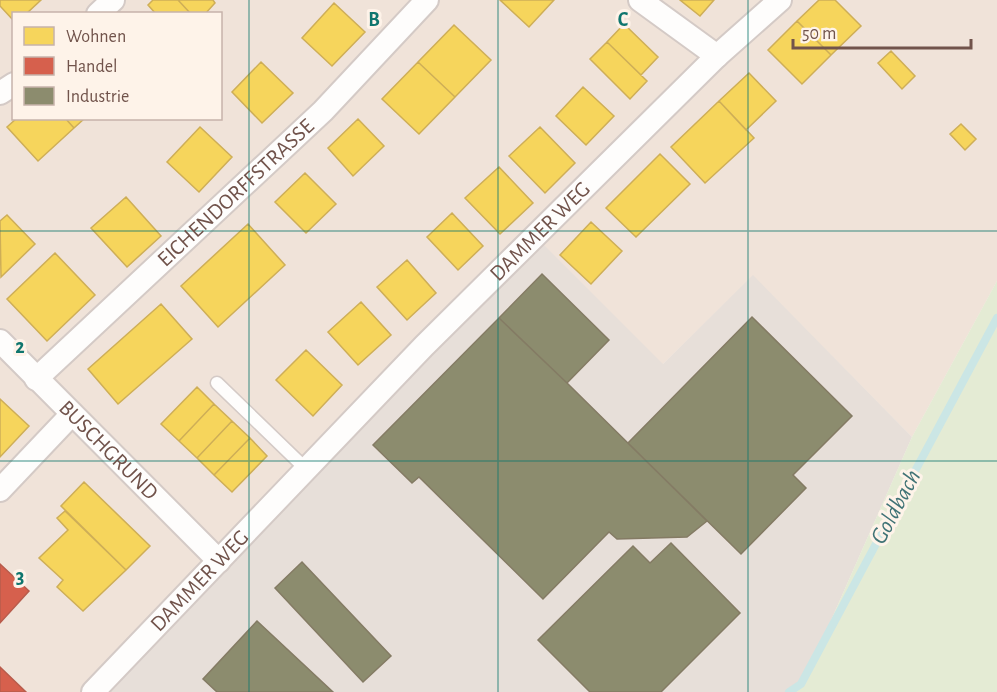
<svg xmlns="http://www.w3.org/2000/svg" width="997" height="692" font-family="'Alegreya Sans',sans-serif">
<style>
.residential{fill:#f0e3d9;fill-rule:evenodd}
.industrial{fill:#e7dfd9}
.green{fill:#e4ebd4}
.homes{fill:#f6d55c;stroke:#ceae57;stroke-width:1.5}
.shops{fill:#d6604d;stroke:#b85c4c;stroke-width:1.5}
.industry{fill:#8c8c6e;stroke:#847b64;stroke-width:1.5}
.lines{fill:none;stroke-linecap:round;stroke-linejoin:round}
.stream{stroke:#cbe6e5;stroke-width:8}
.service-casing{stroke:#d4cac6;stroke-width:15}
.minor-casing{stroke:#d4cac6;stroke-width:26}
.service{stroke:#fefdfc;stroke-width:12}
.minor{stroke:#fefdfc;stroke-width:22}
.grid{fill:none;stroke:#0f766e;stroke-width:1.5;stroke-opacity:0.55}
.labels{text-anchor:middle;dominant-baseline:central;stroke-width:6;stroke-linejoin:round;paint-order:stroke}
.street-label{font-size:22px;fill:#71534b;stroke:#fef3e9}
.water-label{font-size:24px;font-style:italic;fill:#407376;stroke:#fef3e9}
.grid-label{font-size:20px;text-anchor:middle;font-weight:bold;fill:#0f766e;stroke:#fef3e9;stroke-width:6;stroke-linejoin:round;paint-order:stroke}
</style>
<rect width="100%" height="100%" fill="#f5efe9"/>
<path class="residential" d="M0,0H997V281L912,437L753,276L663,364L99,692H0ZM14,14H220V118H14Z"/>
<path class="industrial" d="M537,238L663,364L753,275L912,437L813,661L795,692H99Z"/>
<path class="green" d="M997,281V692H795L813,661L912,437Z"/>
<path class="homes" d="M0,0H41L26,14H14V21L0,6Z
M153,0H178L191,14H156L148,5Z
M178,0H213L215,3L205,14H191Z
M500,0H554L529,27Z
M680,0H714L700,16Z
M819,0H835L861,26L831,55L797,21Z
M334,3L365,32L332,66L302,38Z
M797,21L831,55L802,84L768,50Z
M624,24L658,57L641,75L607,42Z
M454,25L491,60L455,97L418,62Z
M607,42L647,81L630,99L590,59Z
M891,51L915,76L902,89L878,63Z
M261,62L293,93L262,123L232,92Z
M418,62L455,97L419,134L382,99Z
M749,73L776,101L746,130L719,101Z
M583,87L614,116L586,145L556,116Z
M719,101L754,138L705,183L671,147Z
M17,118H65L74,128L38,161L7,127Z
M65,118H85L74,128Z
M358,119L384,146L353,176L328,148Z
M961,124L976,139L965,150L950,134Z
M200,127L232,157L199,192L167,162Z
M540,127L575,163L545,193L509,156Z
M660,154L690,184L636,237L606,208Z
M499,167L533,203L500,234L465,198Z
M305,173L336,204L306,233L275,202Z
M126,197L161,236L127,267L91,228Z
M452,213L483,246L458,270L427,237Z
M7,215L35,244L1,277L0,221Z
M591,222L622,251L591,284L560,255Z
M248,224L285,265L218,327L181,286Z
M55,253L95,295L47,341L7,299Z
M407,260L436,293L407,320L377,287Z
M361,302L391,335L358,365L328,332Z
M161,304L192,339L118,404L88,369Z
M306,350L342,385L313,416L276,380Z
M197,387L214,404L179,441L161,424Z
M0,399L29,426L0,457Z
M214,404L232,421L197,458L179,441Z
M232,421L250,438L214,475L197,458Z
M250,438L267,456L232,492L214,475Z
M84,482L150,546L126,570L61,506Z
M65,511L126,570L83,611L57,587L63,580L39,558L68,530L57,518Z"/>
<path class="shops" d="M0,564L29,591L0,623Z
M0,667L26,692H0Z"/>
<path class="industry" d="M542,274L609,340L567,383L499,318Z
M752,317L852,416L793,475L806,488L741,554L628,443Z
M499,318L567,383L707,521L687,537L617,539L609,532L543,599L419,477L412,483L373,445Z
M671,543L740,613L661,692H590L538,640L633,546L650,563Z
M302,562L391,656L363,682L275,588Z
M257,621L333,692H217L203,679Z"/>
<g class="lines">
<path class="stream" d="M789,692L801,684L997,318"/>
<defs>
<path id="service" d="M217,383L306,469"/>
<g id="minor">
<path d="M640,0L717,56"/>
<path d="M98,14L113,0"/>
<path d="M0,93L14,84"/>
<path id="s1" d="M0,341L219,561"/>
<path id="s2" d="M36,379L323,111L427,0"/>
<path d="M0,490L72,414"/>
<path id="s3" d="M93,692L424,346L717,56L780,0"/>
</g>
</defs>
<use href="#service" class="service-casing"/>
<use href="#minor" class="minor-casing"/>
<use href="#service" class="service"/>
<use href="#minor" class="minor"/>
</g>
<path class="grid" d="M249,0V692M498,0V692M748,0V692M0,231H997M0,461H997"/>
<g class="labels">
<g class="street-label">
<text stroke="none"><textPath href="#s2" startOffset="273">EICHENDORFFSTRASSE</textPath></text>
<text stroke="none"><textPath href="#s3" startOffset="642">DAMMER WEG</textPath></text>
<text stroke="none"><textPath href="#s1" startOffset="154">BUSCHGRUND</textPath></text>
<text stroke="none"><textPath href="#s3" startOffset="154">DAMMER WEG</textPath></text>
</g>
<g class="water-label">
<text transform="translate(896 507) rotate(-62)">Goldbach</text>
</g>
</g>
<g class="grid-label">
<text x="374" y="26">B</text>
<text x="623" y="26">C</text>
<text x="20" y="353">2</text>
<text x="20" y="583">3</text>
</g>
<rect x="12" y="12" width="210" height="108" fill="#fef3e9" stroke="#c6b3aa" stroke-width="1.5"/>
<rect x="24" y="27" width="30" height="18" fill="#f6d55c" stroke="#c6b3aa" stroke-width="1.5"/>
<text x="66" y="42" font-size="18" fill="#71534b">Wohnen</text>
<rect x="24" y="57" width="30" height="18" fill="#d6604d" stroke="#c6b3aa" stroke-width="1.5"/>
<text x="66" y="72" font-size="18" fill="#71534b">Handel</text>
<rect x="24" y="87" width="30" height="18" fill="#8c8c6e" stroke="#c6b3aa" stroke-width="1.5"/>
<text x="66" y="102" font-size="18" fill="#71534b">Industrie</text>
<path d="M793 39v9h178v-9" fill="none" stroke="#71534b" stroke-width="3"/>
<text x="802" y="39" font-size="18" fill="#71534b" stroke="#fef3e9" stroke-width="4.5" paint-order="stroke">50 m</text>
</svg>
